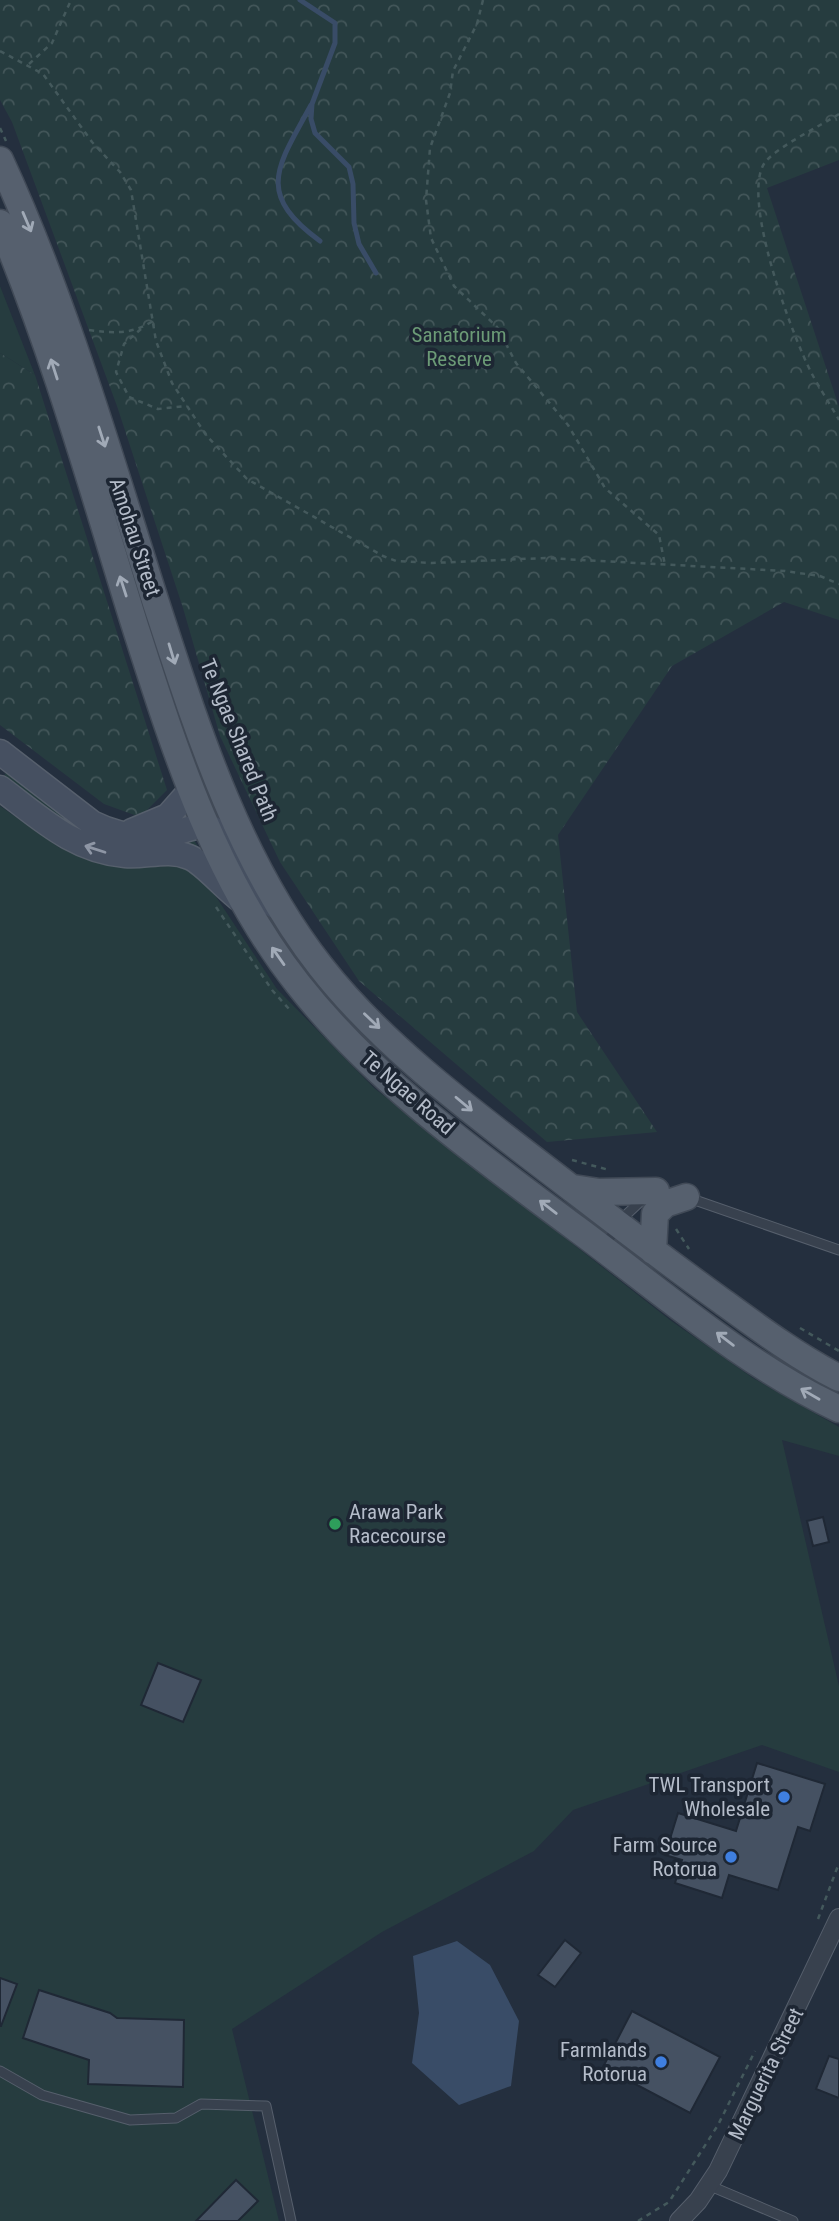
<svg xmlns="http://www.w3.org/2000/svg" width="839" height="2221" font-family="'Roboto Condensed',sans-serif">
<style>
.grass{fill:#263c3f}
.park{fill:url(#park-crowns)}
.water{fill:#394c67}
.lines{fill:none;stroke-linecap:round;stroke-linejoin:round}
.stream{stroke:#394c67;stroke-width:5}
.building{fill:#455162;stroke:#1f2835;stroke-width:2}
.lane-casing{stroke:#565f6c;stroke-width:11}
.street-casing{stroke:#565f6c;stroke-width:20}
.secondary-casing{stroke:#565f6c;stroke-width:27}
.primary-casing{stroke:#414a57;stroke-width:29}
.path{stroke:#44595c;stroke-width:2.5;stroke-dasharray:5 5;stroke-linecap:butt}
.lane{stroke:#38414e;stroke-width:9}
.street{stroke:#38414e;stroke-width:18}
.secondary{stroke:#465061;stroke-width:24}
.primary{stroke:#56606e;stroke-width:26}
.oneway{stroke:#a1aab7}
.oneway2{stroke:#8e96a5}
.leisure-dot{fill:#2e9e5b;stroke:#1d2633;stroke-width:2.5}
.shop-dot{fill:#3f7fe0;stroke:#1d2633;stroke-width:2.5}
.labels{text-anchor:middle;dominant-baseline:central;stroke-width:7;stroke-linejoin:round;paint-order:stroke}
.park-label{font-size:21px;fill:#6b9a76;stroke:#1d2633}
.street-label{font-size:21px;fill:#b4bcc9;stroke:#1d2633}
.poi-label{font-size:21px;fill:#b4bcc9;stroke:#1d2633;text-anchor:end}
</style>
<defs>
<pattern id="park-crowns" width="20" height="18" patternUnits="userSpaceOnUse" patternTransform="scale(1.75)"><rect width="20" height="18" fill="#263c3f"/><path d="M2 6a3 3 0 1 1 6 0M12 15a3 3 0 1 1 6 0" fill="none" stroke="#435659"/></pattern>
</defs>
<rect width="100%" height="100%" fill="#242f3e"/>
<path class="grass" d="M0,286L35,375L0,353Z
M6,772L83,828L192,836L200,851L97,845L3,779Z
M0,806L60,848L119,864L181,863L205,880L277,989L374,1088L670,1320L753,1378L839,1427V1456L782,1440L839,1686V1772L762,1745L573,1810L534,1851L382,1932L232,2029L279,2221H0Z"/>
<path class="park" d="M0,0H839V160L767,188L839,407V620L784,602L672,666L558,835L577,1012L657,1132L547,1142L359,981L280,862L220,736L183,608L117,406L12,122L0,100Z
M0,353L35,375L167,790L140,817L104,804L0,725Z"/>
<path class="water" d="M457,1941L490,1965L519,2021L511,2086L459,2105L412,2063L419,2013L413,1956Z"/>
<g class="lines">
<path class="stream" d="M300,0L335,23V43L312,104L311,119L315,133L349,167L353,184L354,223L359,244L376,273
M311,105C278,166 254,193 320,241"/>
</g>
<path class="building" d="M823,1517L829,1542L813,1546L807,1521Z
M158,1663L201,1680L183,1722L141,1705Z
M757,1763L825,1784L810,1831L798,1827L778,1890L729,1875L722,1898L675,1883L682,1860L665,1855L678,1813L736,1831Z
M565,1940L581,1953L555,1987L538,1975Z
M0,1978L17,1984L1,2026H0Z
M39,1990L110,2013L117,2018L184,2020L183,2087L88,2084L89,2060L23,2038Z
M632,2011L720,2057L690,2113L603,2067Z
M829,2056L839,2059V2098L816,2089Z
M236,2180L258,2201L238,2221H196Z"/>
<g class="lines">
<defs>
<path id="lane" d="M689,1198L839,1250
M603,1247L628,1213L643,1199
M0,2071L42,2095L130,2120L176,2118L201,2104L266,2106L291,2221
M708,2185L793,2221"/>
<path id="street" d="M679,2221L698,2201L718,2171L839,1918"/>
<path id="secondary" d="M0,752L92,823C116,835 144,840 171,834C181,832 198,824 208,827C236,835 238,870 254,891C260,898 273,904 281,910
M0,788C39,817 74,851 125,855C146,857 168,848 189,857C203,862 226,890 242,901
M132,831L168,816L191,790"/>
<path id="primary" d="M0,160C64,298 110,458 156,603C197,729 238,861 321,967C387,1052 490,1125 575,1191C624,1229 673,1266 723,1302C760,1329 798,1357 839,1378
M0,223C55,354 93,491 135,626C175,751 215,879 298,984C374,1081 478,1155 577,1229C661,1291 743,1364 839,1409
M573,1188L599,1192L656,1191
M653,1251L655,1214L665,1204L686,1197"/>
</defs>
<use href="#lane" class="lane-casing"/>
<use href="#street" class="street-casing"/>
<use href="#secondary" class="secondary-casing"/>
<use href="#primary" class="primary-casing"/>
<path class="path" d="M483,0L477,24L453,71L450,93L430,148L426,200L431,238L454,286L497,327L516,363L568,425L605,488L659,535L665,565
M0,51L43,74L92,142L120,172L131,190L156,341L172,383L206,435L247,479L383,556L396,561L432,563L545,558L785,571L820,576L839,584
M29,64L52,43L71,0
M839,114C820,126 781,145 767,160C737,190 793,338 812,374C820,389 830,404 839,420
M0,128L6,141
M141,329L124,344L116,372L129,397L158,409L187,406
M89,330C113,333 131,335 153,321
M216,907L272,990L289,1009
M572,1160L609,1170
M676,1229L689,1249
M800,1328L839,1351
M818,1919L839,1863
M638,2221L669,2202L718,2125L755,2051"/>
<use href="#lane" class="lane"/>
<use href="#street" class="street"/>
<use href="#secondary" class="secondary"/>
<use href="#primary" class="primary"/>
</g>
<defs><path id="oneway-shaft" d="M-6 0H5M1.5-3L5.5 0L1.5 3" fill="none" stroke-width="1.6" stroke-linecap="round" stroke-linejoin="round" transform="scale(1.75)"/></defs>
<g class="oneway">
<use href="#oneway-shaft" transform="translate(27 222) rotate(67)"/>
<use href="#oneway-shaft" transform="translate(54 369) rotate(-108)"/>
<use href="#oneway-shaft" transform="translate(102 437) rotate(72)"/>
<use href="#oneway-shaft" transform="translate(123 586) rotate(-108)"/>
<use href="#oneway-shaft" transform="translate(172 654) rotate(73)"/>
<use href="#oneway-shaft" transform="translate(278 956) rotate(-125)"/>
<use href="#oneway-shaft" transform="translate(372 1021) rotate(44)"/>
<use href="#oneway-shaft" transform="translate(464 1104) rotate(40)"/>
<use href="#oneway-shaft" transform="translate(548 1207) rotate(-142)"/>
<use href="#oneway-shaft" transform="translate(725 1339) rotate(-143)"/>
<use href="#oneway-shaft" transform="translate(810 1394) rotate(-150)"/>
</g>
<use class="oneway2" href="#oneway-shaft" transform="translate(95 849) rotate(-162)"/>
<circle class="leisure-dot" cx="335" cy="1524" r="7"/>
<g class="shop-dot">
<circle cx="784" cy="1797" r="7"/>
<circle cx="731" cy="1857" r="7"/>
<circle cx="661" cy="2062" r="7"/>
</g>
<g class="labels">
<g class="park-label">
<text x="459" y="335">Sanatorium<tspan x="459" dy="24">Reserve</tspan></text>
</g>
<g class="street-label">
<text transform="translate(135 537) rotate(72)">Amohau Street</text>
<text transform="translate(239 740) rotate(68)">Te Ngae Shared Path</text>
<text transform="translate(408 1093) rotate(41)">Te Ngae Road</text>
<text transform="translate(766 2074) rotate(-64)">Marguerita Street</text>
</g>
<g class="poi-label">
<text x="349" y="1512" text-anchor="start">Arawa Park<tspan x="349" dy="24">Racecourse</tspan></text>
<text x="770" y="1785">TWL Transport<tspan x="770" dy="24">Wholesale</tspan></text>
<text x="717" y="1845">Farm Source<tspan x="717" dy="24">Rotorua</tspan></text>
<text x="647" y="2050">Farmlands<tspan x="647" dy="24">Rotorua</tspan></text>
</g>
</g>
</svg>
